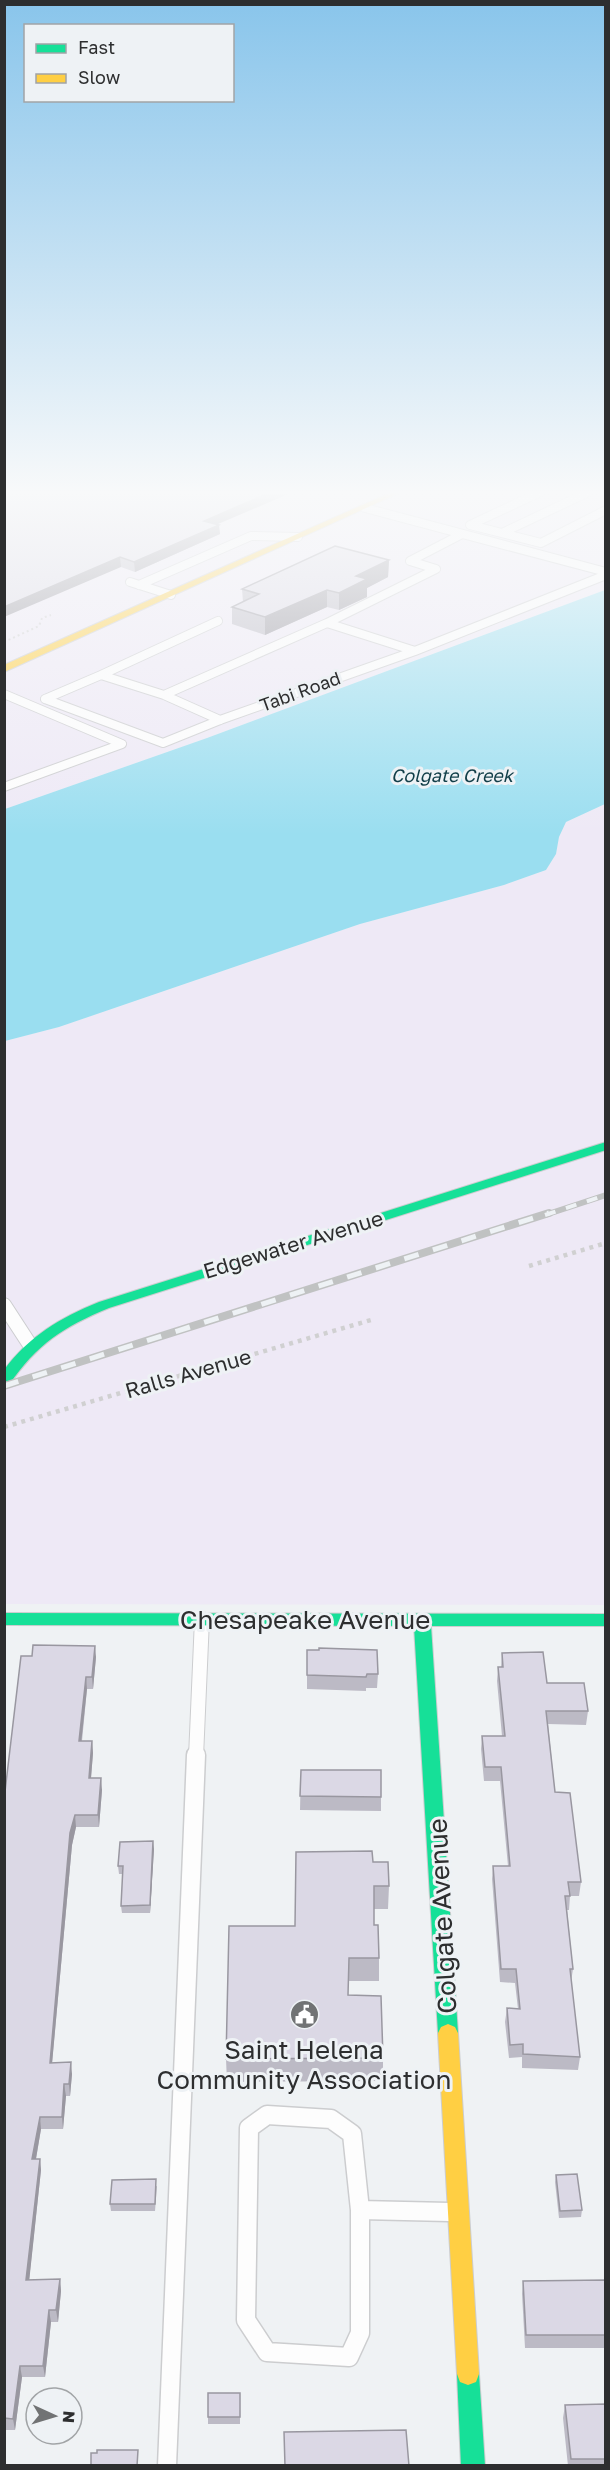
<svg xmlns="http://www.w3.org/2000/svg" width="610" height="2470" font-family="'Golos Text',sans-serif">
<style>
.industrial{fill:#eee9f6}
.water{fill:#9adef0}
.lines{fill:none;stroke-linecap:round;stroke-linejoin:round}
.lane-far2-casing{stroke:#cccdcf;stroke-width:10}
.lane-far1-casing{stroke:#cccdcf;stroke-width:16}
.lane-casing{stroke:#cccdcf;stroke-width:21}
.fast-casing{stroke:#cccdcf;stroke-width:2}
.slow-casing{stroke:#cccdcf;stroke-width:2}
.path-far1{stroke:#d0d0d1;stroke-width:2;stroke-dasharray:2 3;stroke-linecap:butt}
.path{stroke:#d0d0d1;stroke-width:4.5;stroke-dasharray:4 5;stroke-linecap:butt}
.lane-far2{stroke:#fdfdfd;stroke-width:8}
.lane-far1{stroke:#fdfdfd;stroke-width:14}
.lane{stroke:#fdfdfd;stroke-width:18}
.fast{fill:#16e098;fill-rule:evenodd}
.slow{fill:#ffcf43;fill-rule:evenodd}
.rail-far1-casing{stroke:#c0c2c2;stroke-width:6}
.rail-casing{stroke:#c0c2c2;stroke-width:8}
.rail-far1{stroke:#eef2f5;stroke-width:4;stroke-dasharray:11;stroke-linecap:butt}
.rail{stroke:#eef2f5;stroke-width:5;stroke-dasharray:15;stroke-linecap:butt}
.wall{fill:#bcbac5}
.shaded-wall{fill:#9997a0}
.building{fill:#dbd8e5;stroke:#9997a0;stroke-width:1.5}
.labels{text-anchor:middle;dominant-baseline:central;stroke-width:6;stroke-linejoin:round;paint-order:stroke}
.far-street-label{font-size:18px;fill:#2d2e2f;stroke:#eef2f5}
.far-water-label{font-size:18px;font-style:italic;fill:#113e48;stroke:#eef2f5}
.street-label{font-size:21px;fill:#2d2e2f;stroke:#eef2f5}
.near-street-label{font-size:26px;fill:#2d2e2f;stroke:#eef2f5}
.near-poi-label{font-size:26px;fill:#2d2e2f;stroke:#eef2f5}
</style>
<rect width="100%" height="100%" fill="#eff2f4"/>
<path class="industrial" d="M4,489H605V590L207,738L5,809Z
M605,804V1605L5,1604V1041L59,1027L360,924L504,885L546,870L556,854L559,837L566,822Z"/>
<path class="water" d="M605,590V804L566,822L559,837L556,854L546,870L504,885L360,924L59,1027L5,1041V809L207,738Z"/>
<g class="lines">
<defs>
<path id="lane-far2" d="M547,489L470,525L541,543L606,510
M365,508L606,572
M502,533L595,489
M130,582L171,595
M139,585L251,536L298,537
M327,623L436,569L410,561L462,534
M4,694L122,744L4,787
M164,695L101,675L218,621
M45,699L163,743L220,720L415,651L606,575
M45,699L101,675
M220,720L164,695L327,623L415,651"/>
<path id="lane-far1" d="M4,1305L30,1345
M196,1757L202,1619"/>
<path id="lane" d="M267,2115L331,2119L352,2134L360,2210V2333L349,2357L267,2352L246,2320L249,2128Z
M360,2210L449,2212
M167,2466L196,1755"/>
<path id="fast" d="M606,1142V1150L109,1308C63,1327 37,1344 9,1385L4,1387V1370C29,1336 60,1318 99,1302Z
M4,1613L606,1614V1626H431L458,2033L455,2039L448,2042L441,2039L438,2033L414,1626L4,1625Z
M468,2363L476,2366L479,2374L485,2466H461L457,2374L460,2366Z"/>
<path id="slow" d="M398,489H408L4,672V665Z
M448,2024L455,2027L458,2033L479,2374L476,2382L468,2385L460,2382L457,2374L438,2033L441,2027Z"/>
</defs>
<use href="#lane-far2" class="lane-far2-casing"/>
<use href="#lane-far1" class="lane-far1-casing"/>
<use href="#lane" class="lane-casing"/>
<use href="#fast" class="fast-casing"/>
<use href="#slow" class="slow-casing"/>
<path class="path-far1" d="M4,642L39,626L42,618L51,615"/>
<path class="path" d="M529,1266L606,1243
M4,1427L371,1320"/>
<use href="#lane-far2" class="lane-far2"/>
<use href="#lane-far1" class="lane-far1"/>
<use href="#lane" class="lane"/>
<use href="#fast" class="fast"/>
<use href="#slow" class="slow"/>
<defs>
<path id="rail-far1" d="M545,1215L606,1195"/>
<path id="rail" d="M4,1386L549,1213"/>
</defs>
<use href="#rail-far1" class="rail-far1-casing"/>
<use href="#rail" class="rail-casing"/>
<use href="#rail-far1" class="rail-far1"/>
<use href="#rail" class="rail"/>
</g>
<path class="wall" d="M4,489L218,524L220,534L135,572L121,567Z
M389,560L388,577L367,588V597L339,610L327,607L265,635L232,624V607L243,602L242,589Z
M307,1650L378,1674L377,1688H366V1691L307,1689Z
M502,1653L547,1683L588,1711L586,1725L548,1724L555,1792L581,1882L579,1896H570L569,1910H567L573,1969L571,1982L580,2057L578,2070L522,2068V2057L509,2058L505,2022L507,2008L518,2009L515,1983L500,1982L492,1879L493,1866H508L500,1781H484L481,1749L482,1736H502L497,1681L498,1667H501Z
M96,1657L93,1689H87L82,1741H92L93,1753L91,1778L102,1790L99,1827H76L72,1845L52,2063L72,2074L70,2096H66L63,2129H41L36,2159H40L41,2170L29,2280L60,2279L61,2291L58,2322H51L45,2377H22L15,2430H4V1800Z
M301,1770L381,1797V1811L300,1810Z
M154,1849L150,1913H122L121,1906L123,1874H119L118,1866Z
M373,1862L389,1886L388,1909H374V1925L379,1958V1981H348V1995L383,2058V2081L227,2082L226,2059L295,1926Z
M556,2175L582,2210L581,2217L559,2218L555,2182Z
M157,2186L155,2211H111L110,2204Z
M606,2280V2348H525L522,2294L523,2281Z
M240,2393V2424H208V2417Z
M606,2404V2466H568L563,2418L565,2405Z"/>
<path class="shaded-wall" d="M278,489H300L204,530V521Z
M219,525L220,534L135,572L134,562Z
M120,557L121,567L4,617V607Z
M389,560L388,577L367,588V597L339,610V593L356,576Z
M327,590V607L265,635V617Z
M95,1646L96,1657L93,1689L92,1677Z
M86,1677L87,1689L80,1753L79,1741Z
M92,1741L93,1753L90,1790L89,1778Z
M101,1778L102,1790L99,1827L98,1815Z
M75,1815L76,1827L72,1845L51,2075L50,2063L70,1833Z
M153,1841L154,1849L150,1913V1905Z
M71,2062L72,2074L70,2096L69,2084Z
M64,2084L66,2096L63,2129L62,2117Z
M40,2117L41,2129L34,2170L32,2159Z
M40,2159L41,2170L28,2292L26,2280Z
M60,2279L61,2291L58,2322L56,2310Z
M49,2310L51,2322L45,2377L43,2366Z
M20,2366L22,2377L15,2430L13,2419Z"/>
<path class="building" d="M4,489H278L204,521L219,525L134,562L120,557L4,607Z
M335,546L389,560L356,576L367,579L339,593L327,590L265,617L232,607L259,594L242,589Z
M33,1645L95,1646L92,1677H86L79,1741H92L89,1778H101L98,1815H75L70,1833L50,2063L71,2062L69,2084H64L62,2117H40L32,2159H40L26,2280L60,2279L56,2310H49L43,2366H20L13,2419L4,2418V1800L21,1656H32Z
M319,1648L377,1650L378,1674H367L366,1677L307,1675V1650H319Z
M543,1652L547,1683H584L588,1711H546L555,1792L570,1793L581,1882H568L570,1896H565L573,1969H570L580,2057L523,2054V2044L510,2045L507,2008L520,2009L516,1969H501L493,1866H510L501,1767H485L482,1736H505L498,1667H503L502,1653Z
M301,1770H381V1797L300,1796Z
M153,1841L150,1905L121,1906L123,1866H118L120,1842Z
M372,1851L373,1862H388L389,1886H374V1925H378L379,1958H349L348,1995L381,1996L383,2058L226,2059L229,1926H295L296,1852Z
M577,2174L582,2210L560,2211L556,2175Z
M156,2179L155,2204H110L112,2180Z
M606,2280V2335H526L523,2281Z
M208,2393H240V2417H208Z
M606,2404V2459H571L565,2405Z
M406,2430L409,2466H285L284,2432Z
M97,2450H138L137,2466H91V2453H97Z"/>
<linearGradient id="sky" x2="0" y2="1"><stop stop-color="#89c5eb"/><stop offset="0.59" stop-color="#f8f9fa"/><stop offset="1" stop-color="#f8f9fa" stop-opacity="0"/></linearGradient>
<rect width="610" height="835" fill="url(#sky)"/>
<defs>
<symbol id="civic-disc" viewBox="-11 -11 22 22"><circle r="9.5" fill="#717374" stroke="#eef2f5"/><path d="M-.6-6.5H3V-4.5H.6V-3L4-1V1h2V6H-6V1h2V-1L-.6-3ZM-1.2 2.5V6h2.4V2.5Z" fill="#fff"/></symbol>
</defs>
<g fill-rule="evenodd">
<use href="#civic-disc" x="288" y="1998" width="33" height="33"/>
</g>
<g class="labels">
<g class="far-street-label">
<text transform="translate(300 691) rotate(-20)">Tabi Road</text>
</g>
<g class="far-water-label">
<text x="452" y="775">Colgate Creek</text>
</g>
<g class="street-label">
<text transform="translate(293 1244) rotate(-17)">Edgewater Avenue</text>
<text transform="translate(188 1373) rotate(-16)">Ralls Avenue</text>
</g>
<g class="near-street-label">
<text x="305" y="1619">Chesapeake Avenue</text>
<text transform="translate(442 1916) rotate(-93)">Colgate Avenue</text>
</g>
<g class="near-poi-label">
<text x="304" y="2049">Saint Helena<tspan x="304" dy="30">Community Association</tspan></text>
</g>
</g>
<rect width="610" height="2470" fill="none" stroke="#2d2e2f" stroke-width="12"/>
<rect x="24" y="24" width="210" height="78" fill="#eef2f5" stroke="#a1a4a6" stroke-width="1.5"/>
<rect x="36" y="44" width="30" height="9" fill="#16e098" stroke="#a1a4a6" stroke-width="1.5"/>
<text x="78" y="54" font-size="18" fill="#2d2e2f">Fast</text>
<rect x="36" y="74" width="30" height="9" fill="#ffcf43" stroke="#a1a4a6" stroke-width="1.5"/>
<text x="78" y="84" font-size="18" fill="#2d2e2f">Slow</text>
<g transform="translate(54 2416) rotate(94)"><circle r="28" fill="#eef2f5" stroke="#a1a4a6" stroke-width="1.5"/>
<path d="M0-4.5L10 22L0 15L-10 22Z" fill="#717374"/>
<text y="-9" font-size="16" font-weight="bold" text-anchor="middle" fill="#2d2e2f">N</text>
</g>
</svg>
